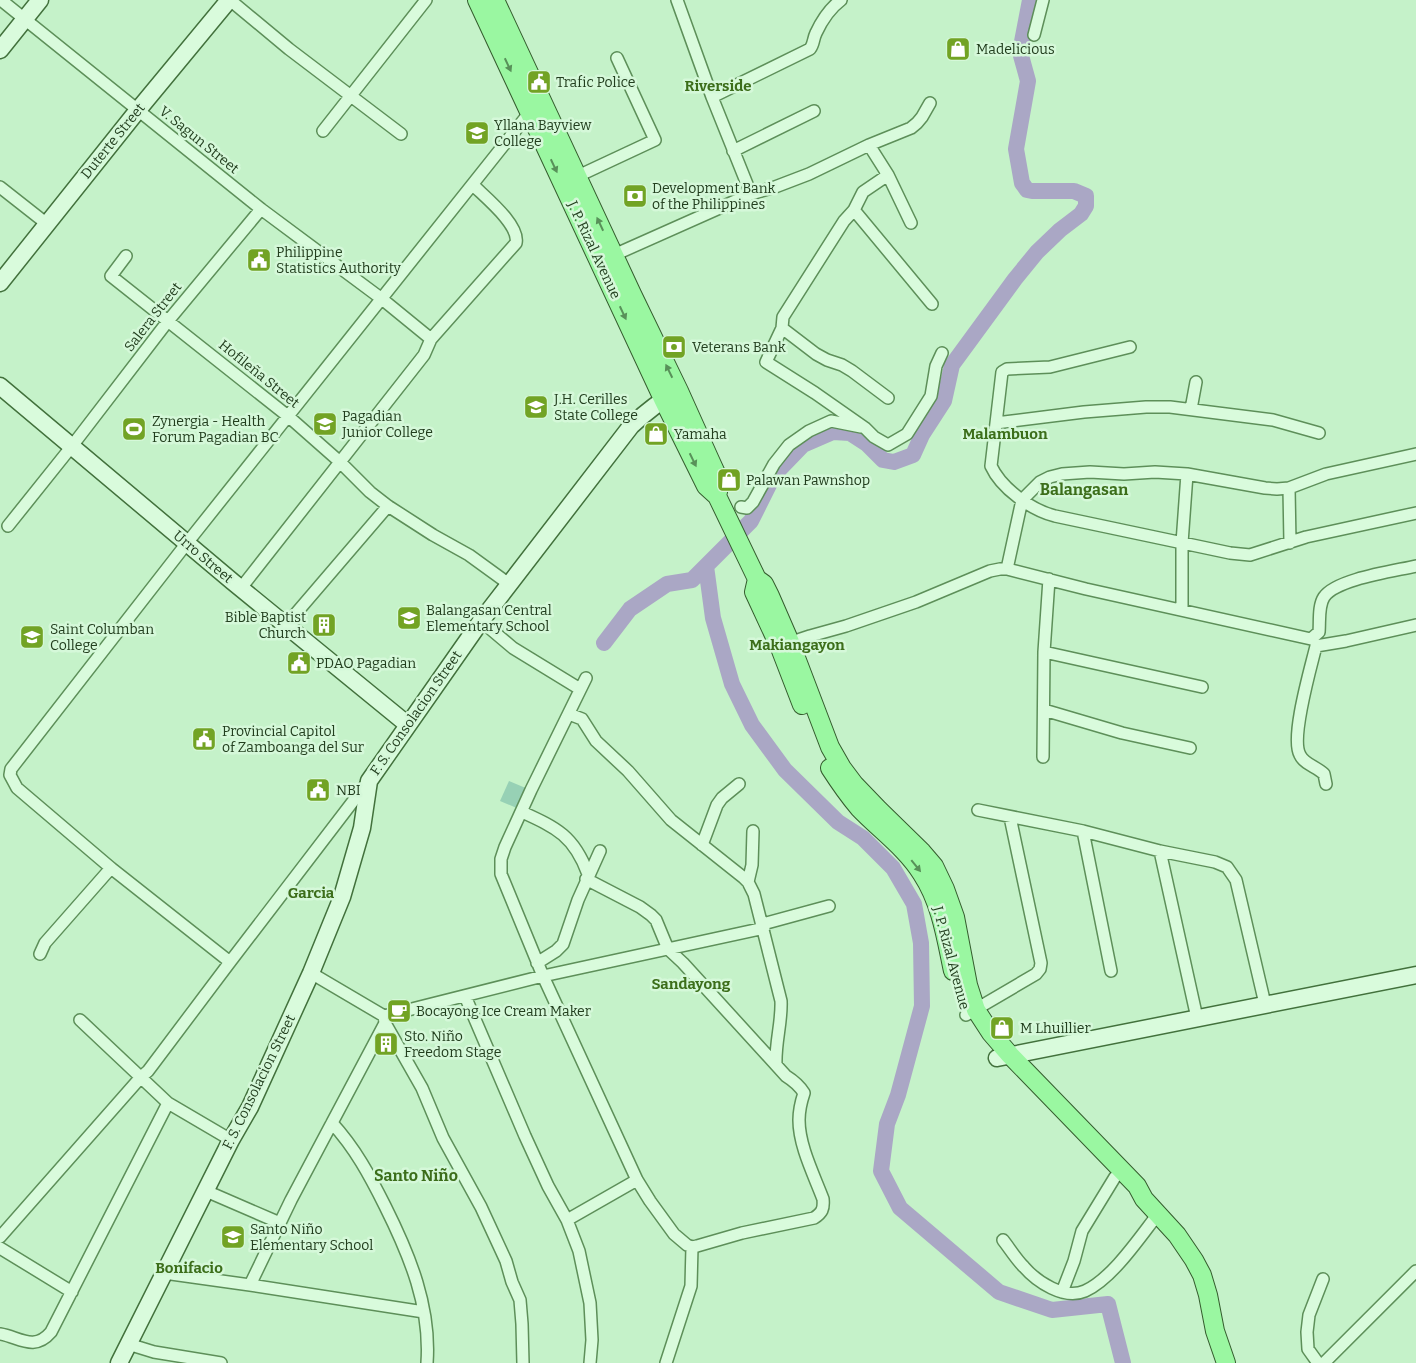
<svg xmlns="http://www.w3.org/2000/svg" width="1416" height="1363" font-family="Bitter,serif">
<style>
.green{fill:#97d1b5}
.lines{fill:none;stroke-linecap:round;stroke-linejoin:round}
.river{stroke:#aaa7c5;stroke-width:16}
.street-casing{stroke:#5d8f59;stroke-width:14}
.secondary-casing{stroke:#42713c;stroke-width:19}
.primary-casing{stroke:#345c2d;stroke-width:20}
.street{stroke:#d9fbdc;stroke-width:11}
.secondary{stroke:#d9fbdc;stroke-width:16}
.primary{stroke:#9af7a1;stroke-width:18}
.oneway{fill:#589159}
.labels{text-anchor:middle;dominant-baseline:central;stroke-width:5;stroke-linejoin:round;paint-order:stroke}
.poi-label{font-size:14px;fill:#223e1e;stroke:#d5f8d9;text-anchor:start}
.street-label{font-size:14px;fill:#223e1e;stroke:#d5f8d9}
.neighbourhood-label{font-size:15px;font-weight:bold;fill:#3c6e1a;stroke:#d5f8d9}
.quarter-label{font-size:16px;font-weight:bold;fill:#3c6e1a;stroke:#d5f8d9}
</style>
<rect width="100%" height="100%" fill="#c5f2c9"/>
<path class="green" d="M509,781L528,789L519,809L500,801Z"/>
<g class="lines">
<path class="river" d="M706,566L713,618L732,684L752,725L785,770L838,822L863,838L893,868L914,904L921,943L922,1006L898,1095L887,1124L881,1171L900,1208L999,1292L1052,1310L1108,1304L1123,1363
M604,643L630,609L667,584L692,580L751,521L774,475L803,445L833,432L850,433L867,444L883,460L894,462L913,455L922,435L944,401L952,365L1015,279L1037,252L1060,230L1081,214L1086,206V196L1074,191H1032L1027,190L1022,183L1016,149L1028,81L1020,52L1030,0"/>
<defs>
<path id="street" d="M1,0L261,209L382,299L431,339
M230,0L289,49L401,134
M677,0L712,97L751,194
M1034,35L1043,0
M712,97L810,49C814,44 813,39 816,33C822,20 829,9 841,0
M323,131L426,0
M869,145L888,175L911,223
M733,151L814,111
M888,175L863,192L854,210L844,221L783,317L782,328L766,362L815,393L865,428L874,437L888,445L907,434L931,396L936,366L942,353
M578,176L655,140L617,58
M0,187L47,224
M854,210L932,304
M614,255L751,194L775,187L809,174L869,145L911,128L917,123L922,117L930,103
M126,256L111,276L289,417L340,462L370,492L388,506L433,535L469,555L509,584
M782,328L816,354L827,360L842,365L852,371L888,398
M1130,347L1050,367L1007,369L1002,372L991,466C1001,488 1031,510 1055,516L1230,553L1250,555L1306,537L1416,513
M1191,409L1196,382
M996,423L1084,412L1146,407H1170L1273,420L1319,433
M1289,488L1290,543
M741,507L747,508L753,502L774,464L789,445L809,431L831,421L861,427
M8,526L72,446L168,321L261,209
M1007,569L1022,500L1040,482L1050,477L1062,474L1090,472L1124,474L1155,472L1187,474L1265,488L1277,489L1289,488L1326,474L1416,454
M241,588L424,355L431,339L516,243C520,225 485,197 473,185
M1182,609V543L1187,474
M481,621L513,648L580,689
M286,625L388,506
M786,644L810,636L846,626L916,602L990,571L1000,569H1007L1086,589L1311,639L1319,632C1320,621 1318,606 1324,597C1336,579 1395,571 1416,566
M1044,652L1202,687
M586,678L531,790L505,847L501,859V874L543,976L637,1180L650,1201L674,1234L687,1245L692,1247L697,1246L742,1233L814,1218C822,1213 824,1209 823,1199C814,1175 799,1146 799,1120C799,1111 801,1102 804,1093C799,1085 794,1081 786,1076L683,963L668,949L656,920L651,915L640,907L586,879
M1044,710L1122,733L1190,748
M569,714L582,719L596,741L628,771L671,820L744,878L748,882L754,894L781,1001C782,1022 775,1043 776,1065
M1043,757L1044,652L1049,579
M1326,784L1324,774C1317,767 1304,764 1300,755C1290,738 1311,667 1316,646L1346,641L1416,625
M978,810L1083,831L1160,851L1215,862L1227,867L1236,880L1265,1004
M522,812C557,828 574,836 588,874
M1083,831L1111,971
M702,845L717,805L722,798L739,784
M1160,851L1197,1018
M748,882L752,865L753,831
M763,924L829,906
M40,954L45,943L111,868
M230,962L111,868L17,788L10,775L11,769L187,543L530,112L534,110
M537,963L556,951L563,944L578,900L600,851
M311,973L384,1016L543,976L764,928
M465,996L525,1136L548,1186L567,1220L579,1251L590,1303L592,1340L590,1363
M966,1015L1036,974L1040,969L1041,963L1010,817
M384,1016L385,1023L422,1088L443,1138L481,1207L506,1261L512,1282L520,1300L522,1324L523,1363
M80,1020L168,1103L231,1140
M332,1123C355,1148 370,1176 385,1206C410,1256 431,1307 427,1363
M206,1191L280,1223
M567,1220L637,1180
M0,1237L141,1077L148,1071L230,962L367,783
M1003,1240C1010,1249 1016,1259 1024,1267C1037,1282 1064,1300 1085,1291C1112,1279 1140,1237 1158,1214
M0,1248L72,1292
M164,1273L250,1285L424,1312
M250,1285L291,1200L385,1023
M1062,1292L1074,1261L1082,1231L1115,1177
M0,1334C19,1337 34,1352 51,1332L168,1103
M128,1344L154,1352L221,1363
M666,1363L691,1286L692,1247
M1318,1363L1308,1349L1307,1332L1309,1315L1323,1279
M1324,1363L1416,1271"/>
<path id="secondary" d="M0,50L40,0
M0,283L138,110L229,0
M0,386L233,582L408,725
M997,1058L1416,975
M119,1363L231,1140L250,1107L311,973L342,897L362,828L369,781L481,621L631,426C645,413 658,402 675,393"/>
<path id="primary" d="M477,0L663,399L706,486L717,496L757,579L764,584L770,596L790,642L830,747L842,768L854,784L879,810L922,852L934,866L945,889L955,917L968,985L976,1010L991,1033L1010,1055L1137,1186L1144,1199L1177,1235L1194,1260L1202,1275L1208,1295L1215,1331L1226,1363
M495,0L632,294L679,391L710,460L720,482L717,496
M757,579L754,592L780,648L802,705
M830,768C839,782 848,795 859,808C880,830 906,848 922,874C941,903 946,938 953,971"/>
</defs>
<use href="#street" class="street-casing"/>
<use href="#secondary" class="secondary-casing"/>
<use href="#primary" class="primary-casing"/>
<use href="#street" class="street"/>
<use href="#secondary" class="secondary"/>
<use href="#primary" class="primary"/>
</g>
<defs><path id="oneway-solid" d="M-6-.8H1V-3.2L6.5 0L1 3.2V.8H-6Z" transform="scale(1.25)"/></defs>
<g class="oneway">
<use href="#oneway-solid" transform="translate(508 65) rotate(65)"/>
<use href="#oneway-solid" transform="translate(554 166) rotate(65)"/>
<use href="#oneway-solid" transform="translate(600 224) rotate(-115)"/>
<use href="#oneway-solid" transform="translate(623 313) rotate(65)"/>
<use href="#oneway-solid" transform="translate(669 371) rotate(-116)"/>
<use href="#oneway-solid" transform="translate(693 460) rotate(64)"/>
<use href="#oneway-solid" transform="translate(916 866) rotate(51)"/>
</g>
<defs>
<symbol id="shop-square" viewBox="-11 -11 22 22"><rect x="-9" y="-9" width="18" height="18" rx="4" fill="#72a324" stroke="#d5f8d9"/><path d="M-5-2.5h2.3a2.7 3.5 0 0 1 5.4 0H5L5.5 6h-11ZM-1.5-2.5h3a1.5 2.3 0 0 0-3 0Z" fill="#fff"/></symbol>
<symbol id="civic-square" viewBox="-11 -11 22 22"><rect x="-9" y="-9" width="18" height="18" rx="4" fill="#72a324" stroke="#d5f8d9"/><path d="M-.6-6.5H3V-4.5H.6V-3L4-1V1h2V6H-6V1h2V-1L-.6-3ZM-1.2 2.5V6h2.4V2.5Z" fill="#fff"/></symbol>
<symbol id="university-square" viewBox="-11 -11 22 22"><rect x="-9" y="-9" width="18" height="18" rx="4" fill="#72a324" stroke="#d5f8d9"/><path d="M0-5L7-2L0 1L-7-2ZM-4 1L0 2.5L4 1V4Q0 6-4 4Z" fill="#fff"/></symbol>
<symbol id="bank-square" viewBox="-11 -11 22 22"><rect x="-9" y="-9" width="18" height="18" rx="4" fill="#72a324" stroke="#d5f8d9"/><path d="M-6-4H6V4H-6ZM0-2.3a2.3 2.3 0 1 0 0 4.6a2.3 2.3 0 1 0 0-4.6Z" fill="#fff"/></symbol>
<symbol id="school-square" viewBox="-11 -11 22 22"><rect x="-9" y="-9" width="18" height="18" rx="4" fill="#72a324" stroke="#d5f8d9"/><path d="M0-5L7-2L0 1L-7-2ZM-4 1L0 2.5L4 1V4Q0 6-4 4Z" fill="#fff"/></symbol>
<symbol id="stadium-square" viewBox="-11 -11 22 22"><rect x="-9" y="-9" width="18" height="18" rx="4" fill="#72a324" stroke="#d5f8d9"/><path d="M0-5a6.5 5 0 1 0 0 10a6.5 5 0 1 0 0-10ZM-3.5-1.8h7v3.6h-7Z" fill="#fff"/></symbol>
<symbol id="building-square" viewBox="-11 -11 22 22"><rect x="-9" y="-9" width="18" height="18" rx="4" fill="#72a324" stroke="#d5f8d9"/><path d="M-4-6H4V6H1V3H-1V6H-4ZM-2.5-4.3h1.7v1.8h-1.7ZM.8-4.3h1.7v1.8H.8ZM-2.5-1h1.7V.8h-1.7ZM.8-1h1.7V.8H.8Z" fill="#fff"/></symbol>
<symbol id="cafe-square" viewBox="-11 -11 22 22"><rect x="-9" y="-9" width="18" height="18" rx="4" fill="#72a324" stroke="#d5f8d9"/><path d="M-5.5-4.5H6V0H3Q3 3.5 0 3.5H-2.5Q-5.5 3.5-5.5 0ZM3-3.2v2h1.7v-2ZM-6 4.5H4V6H-6Z" fill="#fff"/></symbol>
</defs>
<g fill-rule="evenodd">
<use href="#shop-square" x="944" y="35" width="28" height="28"/>
<use href="#civic-square" x="525" y="68" width="28" height="28"/>
<use href="#university-square" x="463" y="119" width="28" height="28"/>
<use href="#bank-square" x="621" y="182" width="28" height="28"/>
<use href="#civic-square" x="245" y="246" width="28" height="28"/>
<use href="#bank-square" x="660" y="333" width="28" height="28"/>
<use href="#university-square" x="522" y="393" width="28" height="28"/>
<use href="#school-square" x="311" y="410" width="28" height="28"/>
<use href="#stadium-square" x="120" y="415" width="28" height="28"/>
<use href="#shop-square" x="642" y="420" width="28" height="28"/>
<use href="#shop-square" x="715" y="466" width="28" height="28"/>
<use href="#school-square" x="395" y="604" width="28" height="28"/>
<use href="#building-square" x="310" y="611" width="28" height="28"/>
<use href="#school-square" x="18" y="623" width="28" height="28"/>
<use href="#civic-square" x="285" y="649" width="28" height="28"/>
<use href="#civic-square" x="190" y="725" width="28" height="28"/>
<use href="#civic-square" x="304" y="776" width="28" height="28"/>
<use href="#cafe-square" x="385" y="997" width="28" height="28"/>
<use href="#shop-square" x="988" y="1014" width="28" height="28"/>
<use href="#building-square" x="372" y="1030" width="28" height="28"/>
<use href="#school-square" x="219" y="1223" width="28" height="28"/>
</g>
<g class="labels">
<g class="poi-label">
<text x="976" y="49">Madelicious</text>
<text x="556" y="82">Trafic Police</text>
<text x="494" y="125">Yllana Bayview<tspan x="494" dy="16">College</tspan></text>
<text x="652" y="188">Development Bank<tspan x="652" dy="16">of the Philippines</tspan></text>
<text x="276" y="252">Philippine<tspan x="276" dy="16">Statistics Authority</tspan></text>
<text x="692" y="347">Veterans Bank</text>
<text x="554" y="399">J.H. Cerilles<tspan x="554" dy="16">State College</tspan></text>
<text x="342" y="416">Pagadian<tspan x="342" dy="16">Junior College</tspan></text>
<text x="152" y="421">Zynergia - Health<tspan x="152" dy="16">Forum Pagadian BC</tspan></text>
<text x="674" y="434">Yamaha</text>
<text x="746" y="480">Palawan Pawnshop</text>
<text x="426" y="610">Balangasan Central<tspan x="426" dy="16">Elementary School</tspan></text>
<text x="306" y="617" text-anchor="end">Bible Baptist<tspan x="306" dy="16">Church</tspan></text>
<text x="50" y="629">Saint Columban<tspan x="50" dy="16">College</tspan></text>
<text x="316" y="663">PDAO Pagadian</text>
<text x="222" y="731">Provincial Capitol<tspan x="222" dy="16">of Zamboanga del Sur</tspan></text>
<text x="336" y="790">NBI</text>
<text x="416" y="1011">Bocayong Ice Cream Maker</text>
<text x="1020" y="1028">M Lhuillier</text>
<text x="404" y="1036">Sto. Niño<tspan x="404" dy="16">Freedom Stage</tspan></text>
<text x="250" y="1229">Santo Niño<tspan x="250" dy="16">Elementary School</tspan></text>
</g>
<g class="street-label">
<text transform="translate(199 140) rotate(39)">V. Sagun Street</text>
<text transform="translate(113 141) rotate(-51)">Duterte Street</text>
<text transform="translate(594 250) rotate(65)">J. P. Rizal Avenue</text>
<text transform="translate(153 317) rotate(-52)">Salera Street</text>
<text transform="translate(259 374) rotate(39)">Hofileña Street</text>
<text transform="translate(203 557) rotate(40)">Urro Street</text>
<text transform="translate(416 713) rotate(-55)">F. S. Consolacion Street</text>
<text transform="translate(951 958) rotate(75)">J. P. Rizal Avenue</text>
<text transform="translate(259 1082) rotate(-64)">F. S. Consolacion Street</text>
</g>
<g class="neighbourhood-label">
<text x="718" y="86">Riverside</text>
<text x="1005" y="434">Malambuon</text>
<text x="797" y="645">Makiangayon</text>
<text x="311" y="893">Garcia</text>
<text x="691" y="984">Sandayong</text>
<text x="189" y="1268">Bonifacio</text>
</g>
<g class="quarter-label">
<text x="1084" y="489">Balangasan</text>
<text x="416" y="1175">Santo Niño</text>
</g>
</g>
</svg>
